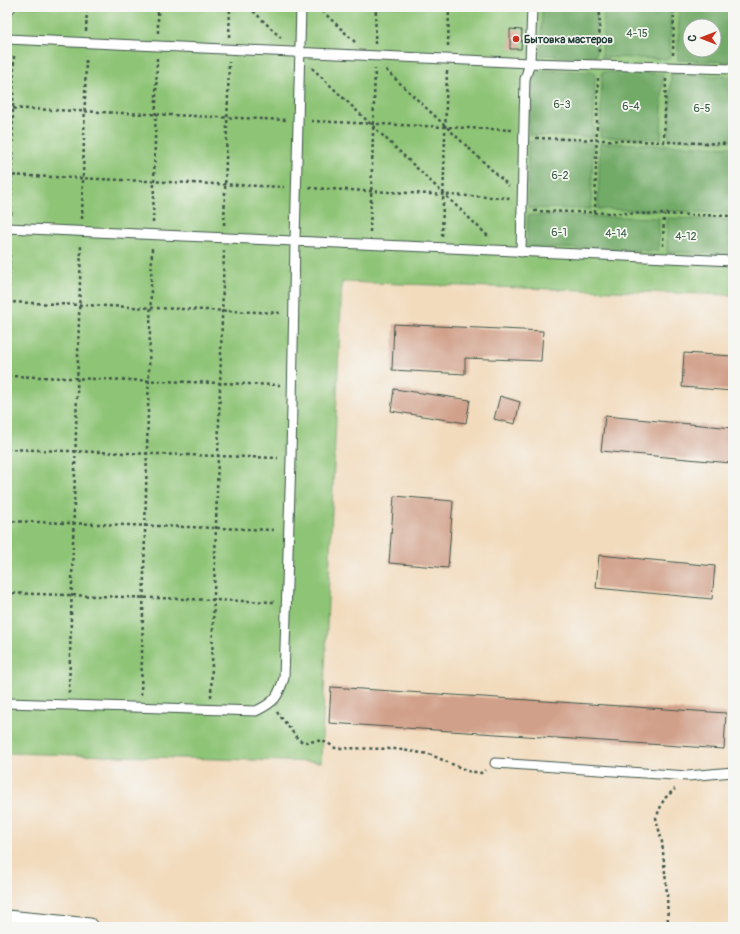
<svg xmlns="http://www.w3.org/2000/svg" width="740" height="934" font-family="Pangolin,sans-serif">
<style>
.green{fill:#8ec476;stroke:#568055;fill-rule:evenodd}
.forest{fill:#72aa67;stroke:#48744e;fill-rule:evenodd}
.building{fill:#d1a08a}
.lines{fill:none;stroke-linecap:round;stroke-linejoin:round}
.service-casing{stroke:#3f5549;stroke-width:11}
.minor-casing{stroke:#3f5549;stroke-width:19}
.path{stroke:#3f5549;stroke-width:2.5;stroke-dasharray:3 3;stroke-linecap:butt}
.service{stroke:#fff;stroke-width:9}
.minor{stroke:#fff;stroke-width:17}
.poi-dot{fill:#c8321e;stroke:#f6f6f2;stroke-width:1.5}
.labels{text-anchor:middle;dominant-baseline:central;stroke-width:3.5;stroke-linejoin:round;paint-order:stroke}
.park-label{font-size:11px;fill:#3b5f44;stroke:#f6f6f2}
.poi-label{font-size:11px;font-weight:bold;fill:#1f3d34;stroke:#f6f6f2;text-anchor:start}
</style>
<rect width="100%" height="100%" fill="#f6f6f2"/>
<filter id="ink" filterUnits="userSpaceOnUse"><feTurbulence type="fractalNoise" baseFrequency=".025" numOctaves="2"/><feDisplacementMap in="SourceGraphic" scale="8" xChannelSelector="R" yChannelSelector="G"/><feConvolveMatrix kernelMatrix="1 2 1 2 8 2 1 2 1" color-interpolation-filters="sRGB"/></filter>
<filter id="wash" filterUnits="userSpaceOnUse"><feTurbulence type="fractalNoise" baseFrequency=".012" numOctaves="4" result="noise"/><feDisplacementMap in="SourceGraphic" scale="16" xChannelSelector="R" yChannelSelector="G"/><feGaussianBlur stdDeviation="0.9" result="paint"/><feColorMatrix in="noise" values="0 0 0 0 0 0 0 0 0 0 0 0 0 0 0 0 0 1.4 0 .05"/><feComposite in="paint" operator="in"/></filter>
<g filter="url(#wash)">
<rect width="100%" height="100%" fill="#f2dbbd"/>
<path class="green" d="M7,7H733V295L342,282L321,762L7,753ZM690,26H714V50H690Z"/>
<path class="forest" d="M542,7H597L596,57L541,55Z
M604,7L671,9L670,59L602,57Z
M679,7H733V62L678,60ZM690,26H714V50H690Z
M540,70L595,72L593,137L529,135V86Z
M602,72L663,74L661,139L600,137Z
M671,74L733,77V141L669,139Z
M528,141L593,143L591,209L528,208Z
M600,143L733,147L732,213L598,209Z
M528,215L659,218L658,251L527,247Z
M667,218L732,220L731,254L667,252Z"/>
<g id="blocks">
<path class="building" d="M510,29L522,30L521,49H510Z
M394,324L543,331L541,361L465,358V374L392,370Z
M684,353L733,356V391L682,387Z
M394,389L470,400L466,423L391,411Z
M500,396L520,402L515,424L494,419Z
M605,416L733,428L731,463L601,451Z
M394,496L453,501L448,568L389,563Z
M599,555L715,566L712,599L596,588Z
M331,687L726,713L724,749L329,723Z
M731,729H733V750H731Z"/>
</g>
</g>
<g filter="url(#ink)">
<use href="#blocks" fill-opacity="0" stroke="#3f5549" stroke-width="1"/>
<g class="lines">
<defs>
<path id="service" d="M7,12L11,7
M7,39L530,63L733,69
M7,228L733,261
M521,252L525,79L530,63L532,7
M7,703L256,711C275,702 278,697 284,678L291,459L295,240L301,7
M495,763L688,776L733,772"/>
<path id="minor" d="M7,919L90,927"/>
</defs>
<use href="#service" class="service-casing"/>
<use href="#minor" class="minor-casing"/>
<path class="path" d="M249,7L281,38
M318,7L355,42
M86,31L87,7
M158,33V7
M229,37L230,7
M375,44L376,7
M448,46L449,7
M599,52L600,7
M673,55L674,7
M312,68L489,237
M386,70L509,186
M7,108L286,120
M311,121L512,130
M536,138L733,144
M664,142L666,79
M7,175L284,187
M309,188L510,198
M534,211L733,216
M595,213L598,77
M11,215L14,53
M82,219L86,56
M153,223L157,58
M224,225L229,62
M370,232L375,69
M442,236L447,71
M663,246L664,215
M7,302L281,313
M8,376L280,385
M7,414L10,240
M7,449L278,458
M7,521L276,530
M7,593L274,602
M69,693L81,244
M141,695L152,248
M211,697L224,250
M277,712L298,739C305,744 309,741 317,741C323,740 330,744 335,748L395,749L429,754L468,771L481,773L485,770
M668,927L667,893L662,842L656,818L664,799L675,789"/>
<use href="#service" class="service"/>
<use href="#minor" class="minor"/>
</g>
</g>
<circle class="poi-dot" cx="516" cy="39" r="4"/>
<g class="labels">
<g class="park-label">
<text x="637" y="33">4-15</text>
<text x="562" y="104">6-3</text>
<text x="631" y="106">6-4</text>
<text x="702" y="108">6-5</text>
<text x="560" y="175">6-2</text>
<text x="559" y="232">6-1</text>
<text x="616" y="233">4-14</text>
<text x="686" y="236">4-12</text>
</g>
<g class="poi-label">
<text x="524" y="39">Бытовка мастеров</text>
</g>
</g>
<rect width="740" height="934" fill="none" stroke="#f6f6f2" stroke-width="24"/>
<g transform="translate(702 38) rotate(270)"><circle r="19" fill="#f6f6f2" stroke="#a0aca6"/>
<path d="M0-3L7 15L0 10L-7 15Z" fill="#c8321e"/>
<text y="-6" font-size="11" font-weight="bold" text-anchor="middle" fill="#1f3d34">С</text>
</g>
</svg>
